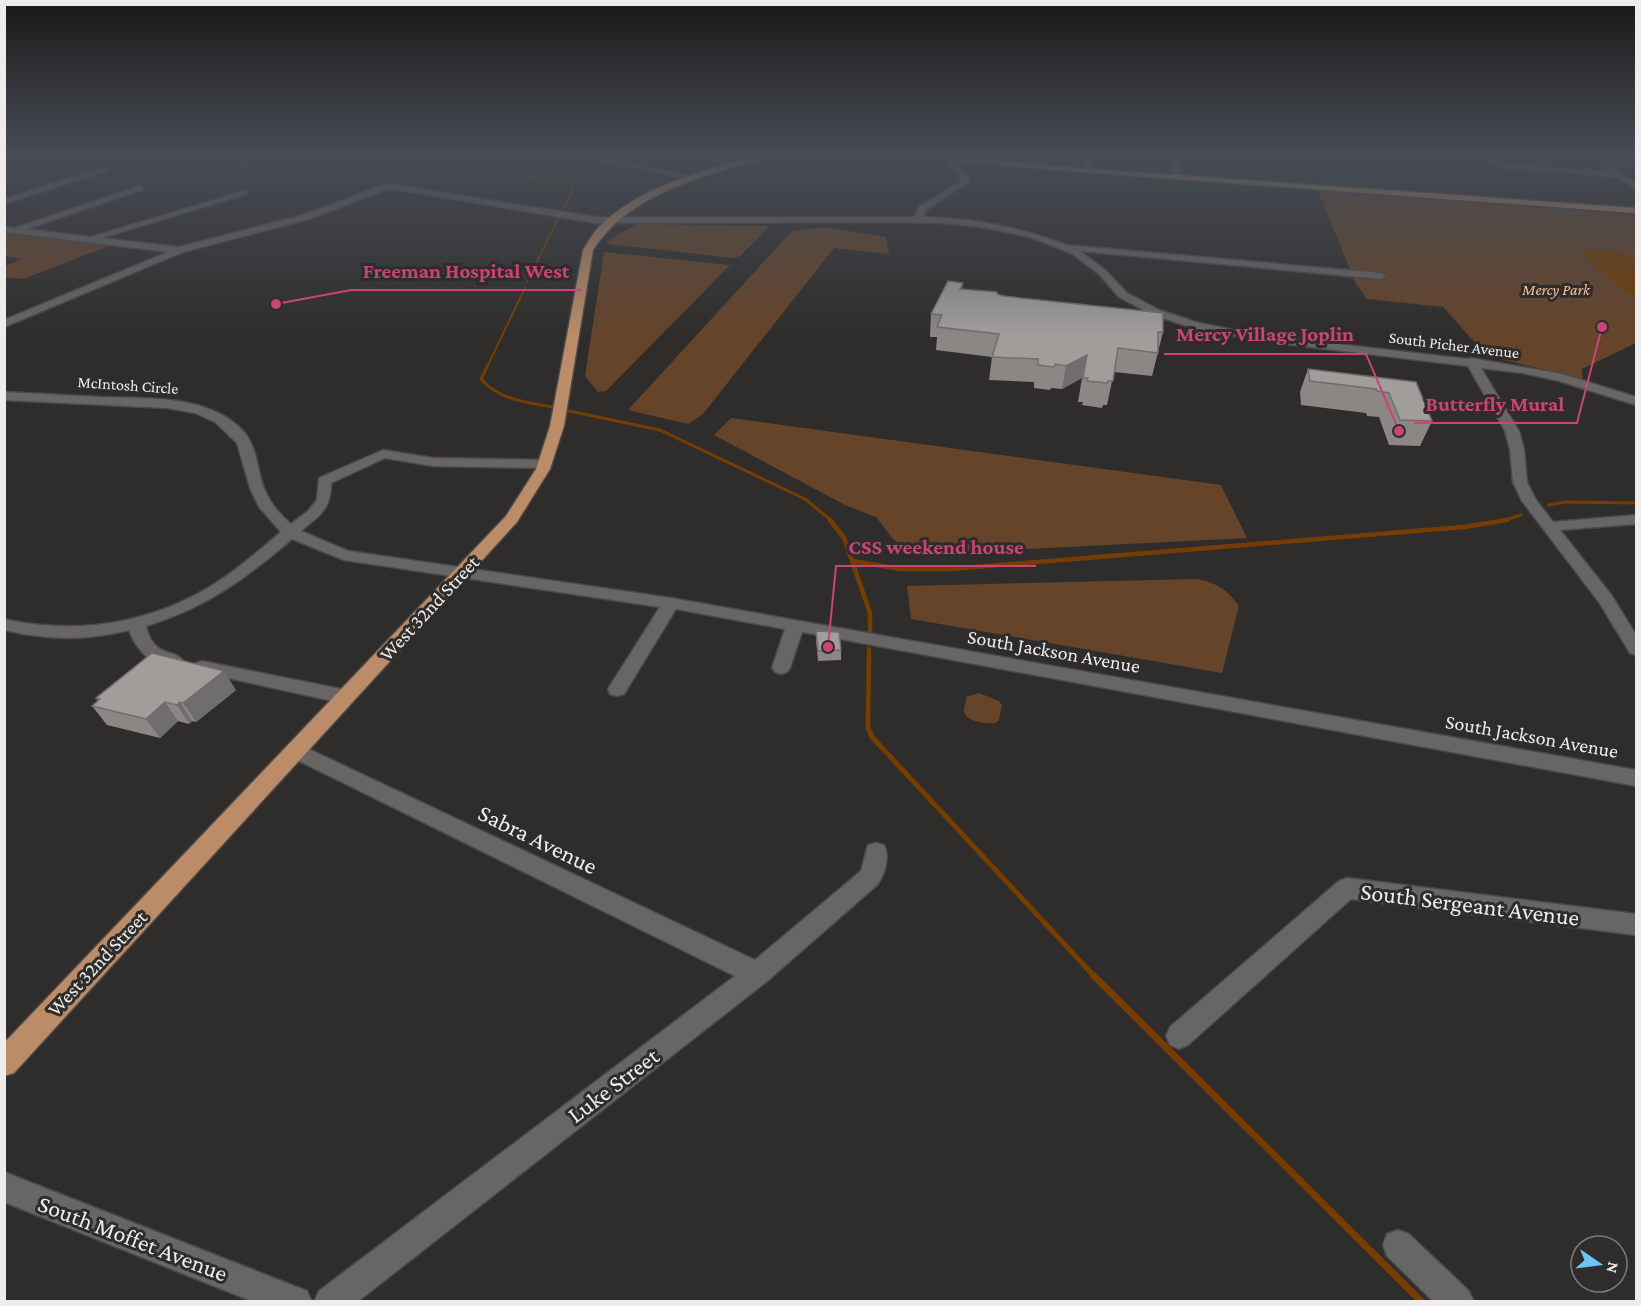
<svg xmlns="http://www.w3.org/2000/svg" width="1641" height="1306" font-family="'Crimson Pro',serif">
<style>
.green{fill:#66442a}
.water{fill:#763d01}
.lines{fill:none;stroke-linecap:round;stroke-linejoin:round}
.stream-far4{stroke:#763d01;stroke-width:2}
.stream-far3{stroke:#763d01;stroke-width:3}
.stream-far2{stroke:#763d01;stroke-width:4.5}
.stream-far1{stroke:#763d01;stroke-width:5}
.stream{stroke:#763d01;stroke-width:7}
.minor-casing{stroke:#4b4948;stroke-width:3}
.major-casing{stroke:#4b4948;stroke-width:3}
.minor{fill:#686664;fill-rule:evenodd}
.major{fill:#bb8c67;fill-rule:evenodd}
.wall{fill:#8a8785}
.shaded-wall{fill:#706e6c}
.building{fill:#a09d9b;stroke:#706e6c;stroke-width:1.5}
.labels{text-anchor:middle;dominant-baseline:central;stroke-width:6;stroke-linejoin:round;paint-order:stroke}
.far-park-label{font-size:16px;font-style:italic;fill:#f7c29c;stroke:#2f2d2b}
.far-street-label{font-size:16px;fill:#eeedec;stroke:#2f2d2b}
.street-label{font-size:20px;fill:#eeedec;stroke:#2f2d2b}
.near-street-label{font-size:24px;fill:#eeedec;stroke:#2f2d2b}
.leader{fill:none;stroke:#cb4378;stroke-width:2}
.callout-dot{fill:#cb4378;stroke:#2f2d2b;stroke-width:2}
.callout-label{font-size:21px;text-anchor:middle;font-weight:bold;fill:#cb4378;stroke:#2f2d2b;stroke-width:6;stroke-linejoin:round;paint-order:stroke}
</style>
<rect width="100%" height="100%" fill="#2f2d2b"/>
<path class="green" d="M1318,191L1636,215V343L1582,369L1583,379L1487,356L1443,307L1367,299L1355,282Z
M637,224L770,226L740,256L734,258L608,244L607,242L615,236Z
M824,227L886,237L889,254L834,248L703,414L688,424L628,410L792,231Z
M5,232L114,244L23,279L5,277V266L22,259L5,256Z
M604,252L730,265L606,391L598,392L585,376Z
M731,418L1221,485L1247,538L925,554L909,550L893,539L876,517L845,505L714,435Z
M1197,579C1216,583 1227,589 1239,606L1222,673L911,619L907,586Z
M979,693L999,701L1002,705L999,720L995,723C987,724 967,722 964,712C964,708 966,701 966,697Z"/>
<path class="water" d="M1581,250L1619,251L1636,259V298L1595,268Z"/>
<g class="lines">
<path class="stream-far4" d="M147,153L160,156L245,160L239,167L247,168L303,165L376,155L474,167L571,184L573,189L561,213
M527,282L559,217
M487,367L525,288"/>
<path class="stream-far3" d="M488,365L481,379C499,400 526,402 552,407
M569,411L660,430L805,499L832,521
M1549,505L1566,502L1636,503
M1502,521L1521,515"/>
<path class="stream-far2" d="M830,520L844,538L870,613V632
M852,561L901,569H951L1464,527L1507,520
M868,720L869,649"/>
<path class="stream-far1" d="M868,719V728L872,737L1095,977"/>
<path class="stream" d="M1093,975L1422,1302"/>
<defs>
<path id="minor" d="M564,153H578L699,178L695,180Z
M1084,153H1092L1090,170L1086,172L1082,170Z
M1172,153H1179L1180,179L1173,177Z
M1481,153H1489L1503,164L1611,172L1587,153H1594L1604,160L1636,162V166L1610,165L1636,184V189L1618,177L1501,168Z
M954,156L958,158L957,165L967,174L969,182L926,210L923,217C972,218 1020,227 1066,245L1381,273L1386,276L1381,279L1080,251L1105,270L1127,293L1159,310L1199,323L1259,335L1467,359L1471,358L1562,374L1636,397V405L1559,381L1523,373L1481,368L1519,431L1524,449L1527,482L1536,500L1553,522L1636,515V524L1560,530L1612,596L1636,635V655L1630,653L1599,602L1522,501L1513,482L1510,449L1505,431L1468,366L1259,341L1193,328L1151,314L1119,297L1099,274L1071,253L1030,237L981,227L942,223L891,222L596,223L394,189L385,190L309,219L183,252L4,327V320L168,252L4,232V226L15,228L139,186L143,188L142,190L27,229L91,237L247,190V194L101,238L179,247L303,215L381,186L394,185L596,217H914L919,207L961,181L960,177L949,165L950,158Z
M102,168L109,170L4,204V199Z
M4,392C37,394 69,395 101,397C147,399 210,394 244,432C257,447 257,470 264,488C270,503 279,514 291,524L308,511L317,500L319,478L383,450L433,458L545,460L552,464L545,468L433,466L385,458L331,483C331,510 320,515 301,531L348,551L671,598L1636,770V786L802,632L790,668L787,672L781,674L775,672L772,668L785,629L676,609L624,694L617,696L610,694L608,689L660,607L344,560L292,539C245,579 206,608 146,626C154,660 175,647 184,662L181,666C158,673 136,651 129,630C86,641 47,640 4,630V619C77,636 153,623 216,583C239,568 260,550 281,532L259,507L250,488L237,443L215,422L195,413L167,408L4,400Z
M202,661L346,690L353,692L355,697L353,702L346,704L196,671L193,667L196,663Z
M296,743L755,960L861,871L868,845L876,843L884,845C890,857 885,874 877,885L766,982L357,1302H314L319,1291L735,976L289,756L286,751L289,746Z
M1347,878L1636,914V935L1351,899L1188,1045L1179,1049L1170,1045L1166,1036L1170,1027L1339,881Z
M4,1172L307,1291L312,1302H254L4,1202Z
M1398,1230L1409,1234L1469,1291L1474,1302H1434L1387,1256L1383,1245L1387,1234Z"/>
<path id="major" d="M768,153H779C765,161 745,164 730,168C678,184 623,203 593,250L564,426L550,469L517,522L14,1073L4,1076V1043L506,516L536,469L550,426L583,250C588,242 593,233 599,227C643,183 711,169 768,153Z
M916,153L1053,166L1636,208V213L1053,170L976,163Z"/>
</defs>
<use href="#minor" class="minor-casing"/>
<use href="#major" class="major-casing"/>
<use href="#minor" class="minor"/>
<use href="#major" class="major"/>
</g>
<path class="wall" d="M963,283L962,289L997,294L1163,332L1152,376L1114,372L1107,405H1103L1102,408L1082,405L1083,402H1078L1082,378L1062,389L1051,388L1050,390L1034,388V382L989,380L992,357L936,350L937,337H930L931,314Z
M1308,369L1416,382L1432,421L1420,446L1389,445L1379,417L1367,416L1366,413L1301,405L1300,392Z
M816,631L841,650V660L818,661L816,640Z
M236,690L196,722L192,721L189,724L178,721L160,738L107,725L92,706L98,701L96,698Z"/>
<path class="shaded-wall" d="M1087,355L1082,378L1062,389L1066,366Z
M224,671L236,690L196,722L183,703Z
M165,702L178,721L160,738L146,719Z
M180,702L192,721L189,724L177,705Z"/>
<path class="building" d="M948,281L963,283L960,289L997,292V294L1003,296L1163,313V332H1158V353L1118,348L1113,381H1108L1107,383L1087,381L1088,378H1083L1087,355L1066,366L1055,364L1054,367L1038,365V359L992,357L999,334L937,327L942,315L931,314Z
M1308,369L1416,382L1432,421L1400,420L1389,393L1377,391L1376,389L1310,381Z
M816,631L839,632L841,650L818,651Z
M152,653L224,671L183,703L180,702L177,705L165,702L146,719L92,706L100,699L96,698Z"/>
<linearGradient id="sky" x2="0" y2="1"><stop stop-color="#1a1918"/><stop offset="0.46" stop-color="#474c55"/><stop offset="1" stop-color="#474c55" stop-opacity="0"/></linearGradient>
<rect width="1641" height="336" fill="url(#sky)"/>
<g class="labels">
<g class="far-park-label">
<text x="1556" y="289">Mercy Park</text>
</g>
<g class="far-street-label">
<text transform="translate(1454 345) rotate(7)">South Picher Avenue</text>
<text transform="translate(128 385) rotate(4)">McIntosh Circle</text>
</g>
<g class="street-label">
<text transform="translate(429 608) rotate(-47)">West 32nd Street</text>
<text transform="translate(1054 651) rotate(10)">South Jackson Avenue</text>
<text transform="translate(1532 736) rotate(10)">South Jackson Avenue</text>
<text transform="translate(97 963) rotate(-47)">West 32nd Street</text>
</g>
<g class="near-street-label">
<text transform="translate(538 839) rotate(26)">Sabra Avenue</text>
<text transform="translate(1470 904) rotate(7)">South Sergeant Avenue</text>
<text transform="translate(613 1085) rotate(-37)">Luke Street</text>
<text transform="translate(133 1238) rotate(21)">South Moffet Avenue</text>
</g>
</g>
<path class="leader" d="M276 304L351 290H582M1399 431L1366 354H1164M1602 327L1577 423H1414M828 647L836 566H1036"/>
<g class="callout-dot">
<circle cx="276" cy="304" r="6"/>
<circle cx="1399" cy="431" r="6"/>
<circle cx="1602" cy="327" r="6"/>
<circle cx="828" cy="647" r="6"/>
</g>
<g class="callout-label">
<text x="466" y="278">Freeman Hospital West</text>
<text x="1265" y="341">Mercy Village Joplin</text>
<text x="1495" y="411">Butterfly Mural</text>
<text x="936" y="554">CSS weekend house</text>
</g>
<rect width="1641" height="1306" fill="none" stroke="#eeedec" stroke-width="12"/>
<g transform="translate(1599 1264) rotate(104)"><circle r="28" fill="#2f2d2b" stroke="#7b7a78" stroke-width="1.5"/>
<path d="M0-4.5L10 22L0 15L-10 22Z" fill="#70c2f4"/>
<text y="-9" font-size="16" font-weight="bold" text-anchor="middle" fill="#eeedec">N</text>
</g>
</svg>
